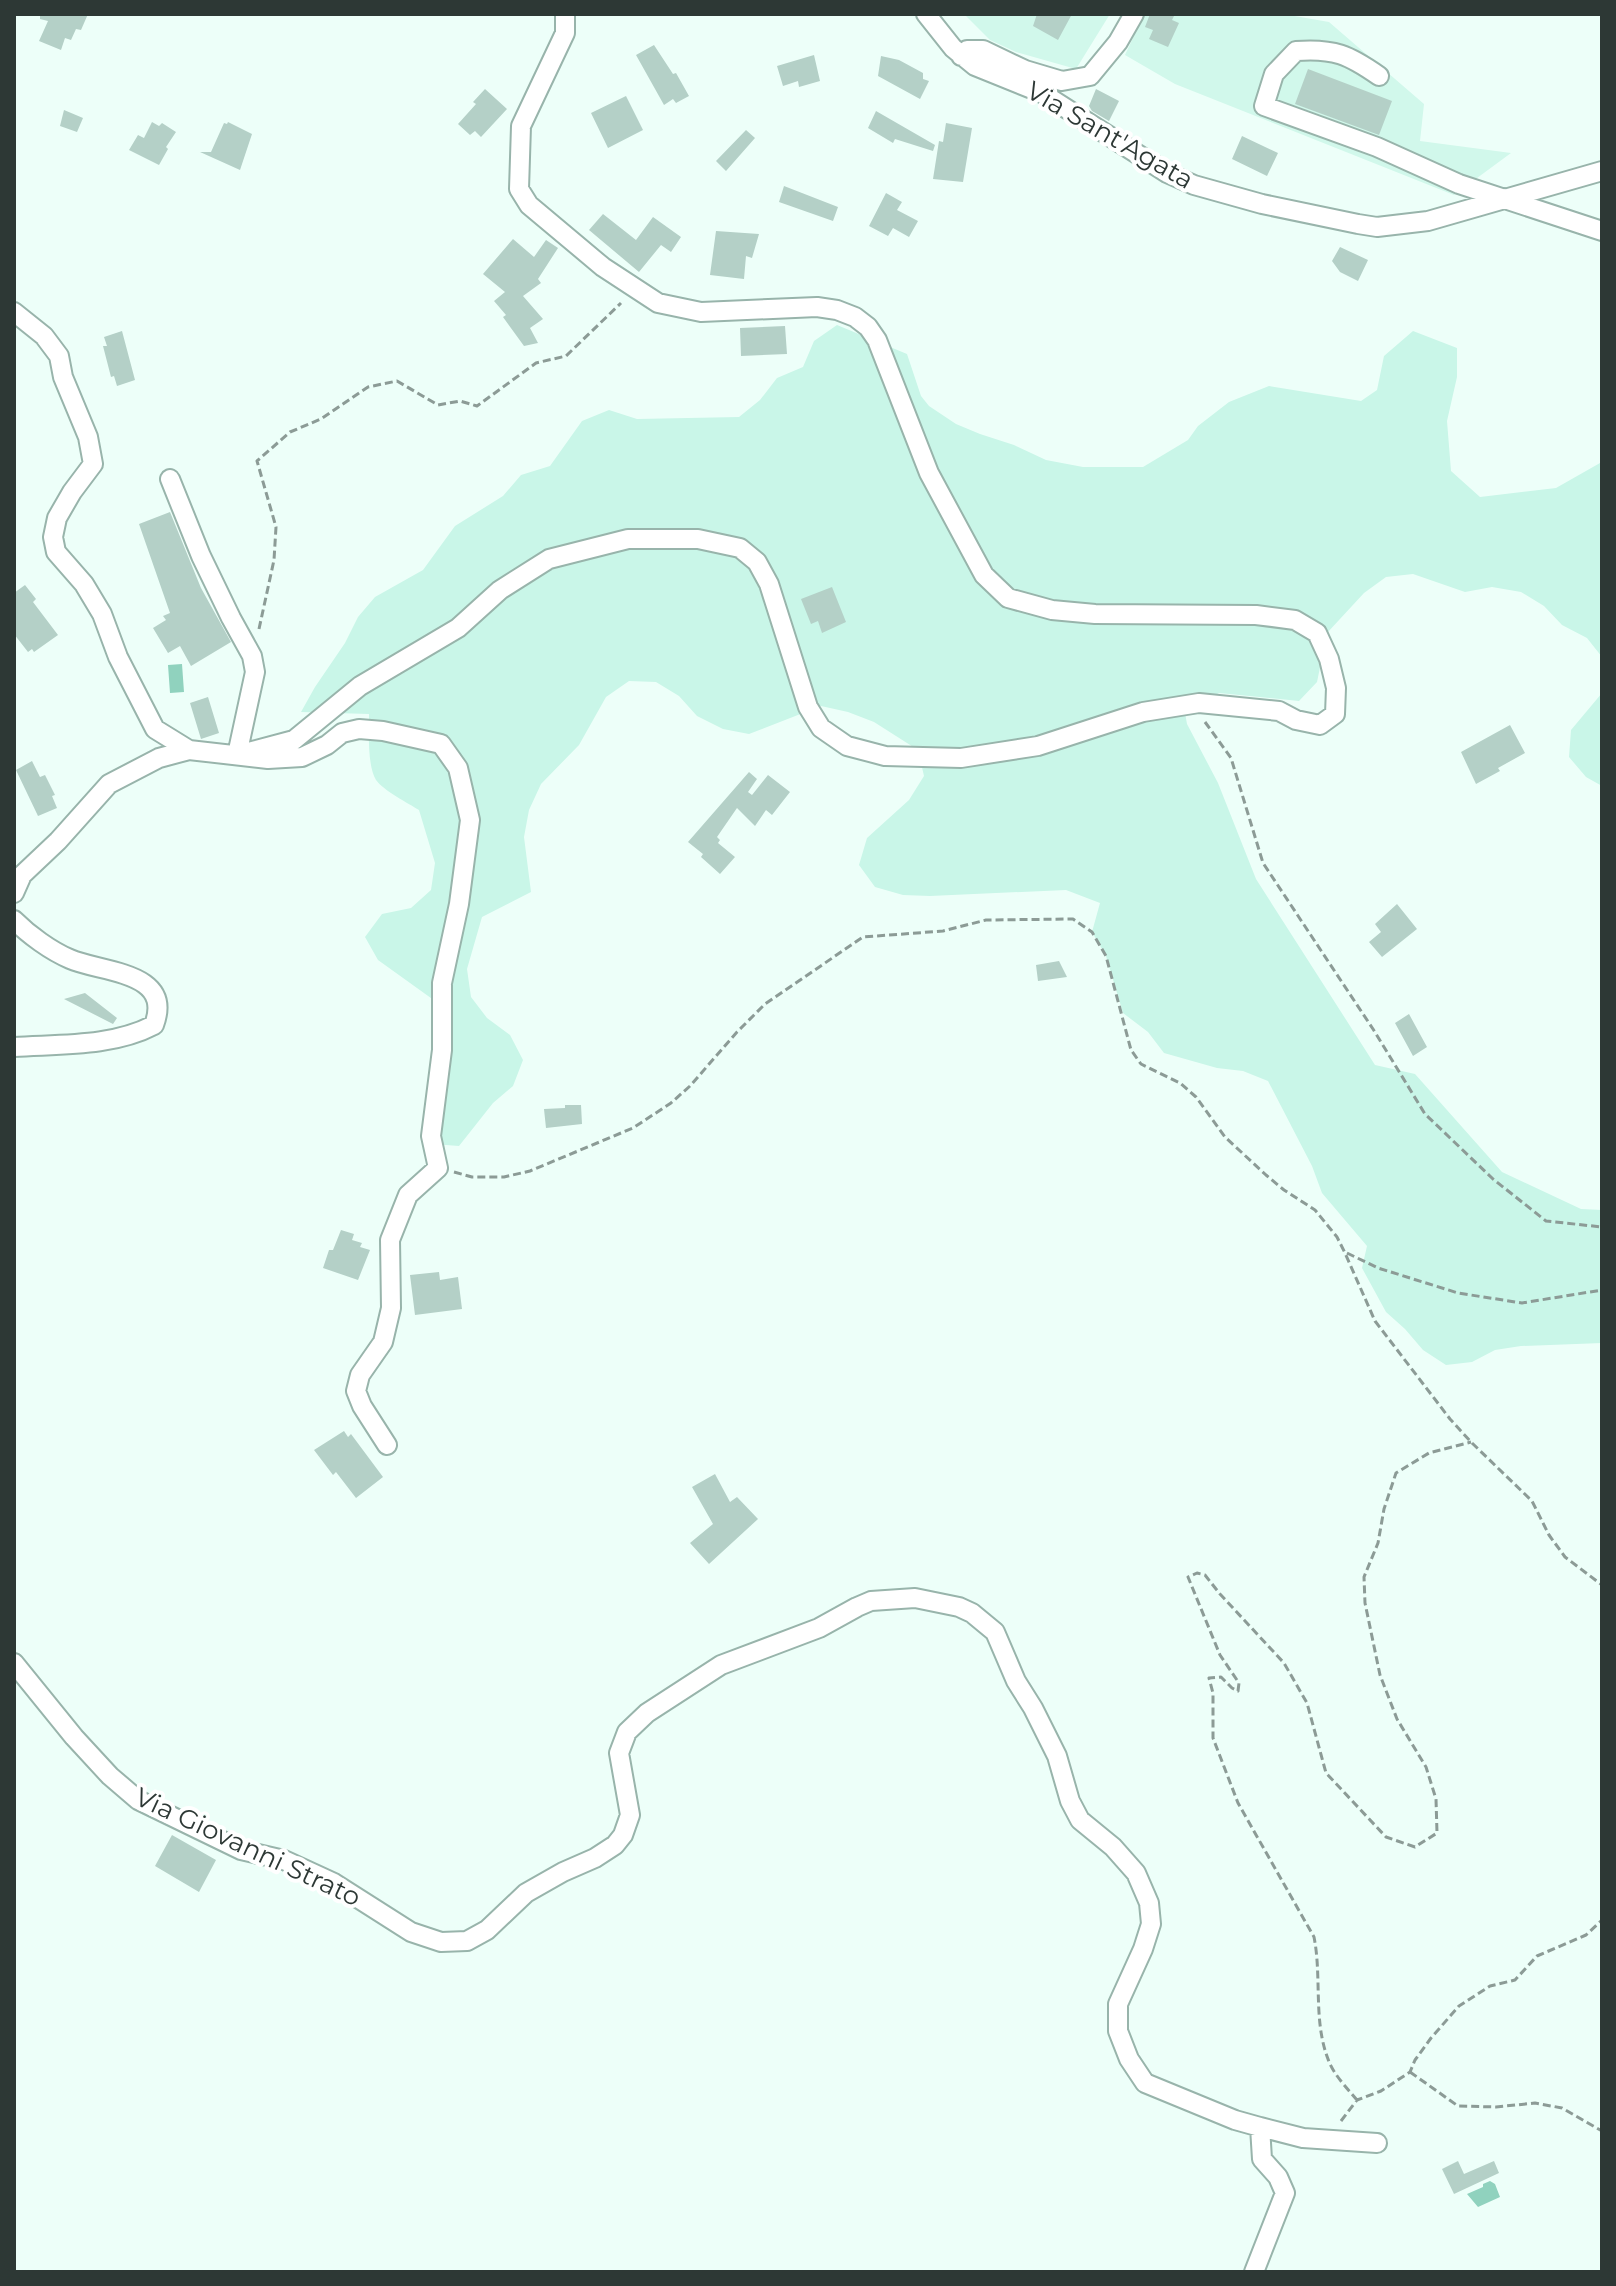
<svg xmlns="http://www.w3.org/2000/svg" width="1616" height="2286" font-family="Montserrat,sans-serif">
<style>
.built{fill:#d1f8eb}
.green{fill:#c9f6e8}
.water{fill:#90d2be}
.building{fill:#b4d0c7}
.lines{fill:none;stroke-linecap:round;stroke-linejoin:round}
.minor-casing{stroke:#98b4ab;stroke-width:22}
.path{stroke:#8c9b96;stroke-width:3;stroke-dasharray:8 4;stroke-linecap:butt}
.minor{stroke:#fff;stroke-width:18}
.labels{text-anchor:middle;dominant-baseline:central;stroke-width:8;stroke-linejoin:round;paint-order:stroke}
.street-label{font-size:26px;fill:#2d3835;stroke:#fff}
</style>
<rect width="100%" height="100%" fill="#edfff9"/>
<path class="built" d="M964,14H1110L1076,69L1016,52L990,40Z
M1144,14H1283L1329,22L1424,104L1420,141L1511,153L1454,195L1175,84L1125,55Z"/>
<path class="green" d="M837,325L907,354L921,396L929,406L956,424L980,434L1014,445L1046,460L1083,467H1143L1188,440L1198,426L1229,402L1269,386L1361,401L1377,390L1384,356L1413,331L1457,348V377L1447,421L1451,471L1480,497L1556,488L1600,463L1602,458V657L1587,638L1562,625L1544,606L1521,592L1492,587L1465,592L1413,574L1386,577L1364,593L1327,633L1317,682L1299,701L1219,693L1185,713L1187,724L1218,783L1256,879L1375,1065L1415,1074L1502,1172L1581,1209L1602,1210V1343L1521,1346L1495,1350L1472,1362L1446,1365L1423,1350L1405,1329L1386,1312L1362,1268L1367,1246L1322,1193L1312,1166L1268,1081L1243,1071L1217,1068L1164,1053L1148,1032L1123,1013L1106,956L1092,932L1100,903L1066,890L930,896L903,895L875,887L859,865L867,838L909,800L924,776L918,750L874,722L848,712L821,706L749,734L723,729L697,716L679,696L656,682L629,681L606,697L579,745L541,784L529,810L524,837L531,892L482,917L467,969L471,997L487,1018L510,1035L523,1060L513,1086L493,1103L459,1146L433,1144L449,1011L378,960L365,937L382,914L411,908L431,890L435,863L419,810C408,803 384,791 376,780C367,765 369,731 369,714L301,712L315,687L345,643L358,617L375,597L423,570L455,526L503,496L521,475L550,466L582,421L609,410L637,419L739,417L760,400L777,378L803,367L814,341Z
M1602,693V786L1586,777L1569,757L1571,730Z"/>
<path class="water" d="M182,664L184,692L170,693L168,665Z
M1490,2181L1495,2184L1500,2197L1478,2207L1467,2194L1483,2187V2184Z"/>
<path class="building" d="M40,14H88L81,30L76,29L71,40L65,38L61,50L39,41L48,21L40,19Z
M1037,14H1072L1058,40L1033,26Z
M1150,14H1175L1172,20L1179,23L1168,47L1149,39L1153,30L1145,27Z
M654,45L673,74L676,73L689,96L676,103L673,99L664,105L636,55Z
M814,55L820,81L799,87L798,81L783,86L777,66Z
M881,56L899,60L923,73V79L929,81L920,99L878,76Z
M1308,69L1392,101L1379,135L1295,104Z
M485,89L507,109L481,137L475,131L470,135L458,124L476,104L473,102Z
M1096,89L1119,101L1109,121L1092,111L1089,106Z
M626,96L643,130L608,148L591,113Z
M64,110L83,118L77,132L60,126Z
M876,111L935,145L933,151L895,139L893,143L868,128Z
M152,122L159,126L162,123L176,132L166,147L168,149L159,165L129,150L138,135L144,138Z
M228,122L252,134L240,170L200,152H211L224,123L227,124Z
M946,123L972,128L963,182L933,179L939,141L943,142Z
M746,130L755,138L726,171L716,161Z
M1242,136L1278,153L1267,176L1232,159Z
M784,186L838,207L833,221L779,202Z
M886,193L902,202L897,210L918,221L909,237L893,228L888,236L869,226Z
M603,214L636,240L653,217L681,237L671,252L661,245L639,272L589,230Z
M716,231L759,234L752,258L746,256L744,279L710,275Z
M513,239L534,257L546,240L558,248L538,279L541,283L523,296L543,319L530,328L538,343L524,346L503,317L506,315L494,301L505,292L483,274Z
M1340,247L1368,260L1358,281L1340,272L1332,261Z
M785,326L787,354L741,356L740,328Z
M122,331L135,380L117,386L114,376L111,377L103,346H107L104,337Z
M170,512L201,588L231,642L191,666L180,646L168,653L153,628L166,620L163,616L170,613L139,524Z
M25,585L36,599L33,602L58,635L34,652L32,649L28,652L14,634V593Z
M832,587L846,622L822,633L818,621L811,624L801,599Z
M208,697L219,733L201,739L190,703Z
M1510,725L1525,753L1498,768L1500,771L1476,784L1461,752Z
M32,761L40,777L45,775L55,795L52,796L57,808L38,816L16,770Z
M749,772L757,779L748,792L752,795L768,775L790,792L772,815L766,810L755,826L737,808L717,837L720,840L718,843L735,857L720,874L701,857L703,854L688,842Z
M1397,904L1417,929L1382,957L1369,942L1381,932L1375,924Z
M1059,961L1067,977L1038,981L1036,965Z
M85,993L117,1018L113,1024L64,999Z
M1409,1014L1427,1047L1413,1056L1395,1023Z
M565,1105H581L582,1124L546,1128L544,1109L565,1108Z
M341,1230L354,1234L352,1240L362,1243L360,1247L370,1250L358,1280L323,1268L329,1250H333Z
M439,1272L440,1280L458,1277L462,1309L415,1315L410,1275Z
M344,1431L348,1437L351,1434L383,1477L356,1498L336,1472L333,1475L314,1450Z
M715,1474L730,1502L737,1497L758,1519L709,1564L690,1543L713,1524L692,1487Z
M172,1835L216,1860L199,1892L155,1866Z
M1458,2161L1464,2174L1494,2161L1499,2173L1454,2194L1442,2169Z"/>
<g class="lines">
<defs>
<path id="minor" d="M926,14L953,48L975,66L1042,93L1167,173L1194,185L1262,204L1358,224L1377,227L1428,221L1602,171
M961,56L967,50H983L1025,70L1062,81L1090,76L1118,42L1134,14
M1379,76C1349,55 1334,48 1296,51L1274,74L1264,106L1377,147L1459,184L1602,231
M14,312L44,336L59,356L63,377L88,437L93,464L72,492L57,518L53,537L56,552L84,584L102,614L118,657L155,729L189,750
M170,479L201,556L231,618L252,656L255,672L237,755
M237,755L294,740L360,686L458,628L500,590L549,559L628,539H698L740,548L757,562L769,584L808,707L821,728L847,746L885,756L961,758L1038,746L1143,712L1199,703L1279,711L1296,720L1320,725L1335,714L1336,688L1329,659L1317,633L1295,620L1256,615L1095,614L1052,610L1008,598L984,575L929,473L877,340L868,327L855,317L837,310L817,307L701,312L658,303L603,267L529,205L519,189L521,126L565,33V14
M14,893L22,875L58,841L109,784L159,758L189,750L268,759L302,757L327,745L342,733L359,729L383,731L441,744L458,768L470,820L459,904L442,983V1050L431,1136L438,1168L408,1195L390,1240L391,1308L383,1342L360,1375L356,1391L362,1406L387,1445
M14,920C29,935 51,951 70,959C102,973 174,971 154,1025C112,1047 60,1044 14,1047
M14,1663L74,1737L110,1776L138,1800L241,1850L284,1860L334,1883L411,1932L441,1942L467,1941L487,1930L526,1893L563,1872L595,1858L615,1845L623,1835L630,1815L619,1753L627,1732L647,1713L721,1665L819,1628L857,1607L871,1601L915,1598L959,1607L972,1613L995,1632L1016,1681L1033,1708L1057,1756L1070,1801L1080,1820L1113,1847L1136,1873L1149,1903L1151,1924L1143,1949L1118,2004V2031L1129,2059L1145,2083L1235,2120L1260,2127L1262,2159L1278,2177L1285,2193L1254,2272
M1260,2127L1303,2138L1377,2143"/>
</defs>
<use href="#minor" class="minor-casing"/>
<path class="path" d="M259,629L274,560L276,527L257,461L290,432L321,419L368,387L397,381L438,405L460,401L477,406L536,363L566,356L621,303
M1205,722L1231,758L1263,863L1373,1029L1425,1114L1493,1179L1546,1221L1602,1227
M454,1172L472,1177H504L530,1171L633,1128L671,1103L690,1086L737,1032L765,1004L863,937L943,931L986,920L1073,919L1092,932L1106,956L1131,1050L1141,1064L1180,1083L1196,1097L1225,1137L1266,1175L1284,1190L1315,1210L1337,1237L1345,1253L1375,1321L1450,1419L1471,1442L1532,1501L1549,1535L1565,1557L1602,1585
M1347,1253L1378,1268L1458,1293L1522,1303L1602,1290
M1410,2072L1458,2106L1496,2107L1535,2103L1562,2108L1602,2131
M1357,2100C1347,2088 1333,2074 1328,2059C1313,2020 1322,1977 1314,1937L1238,1803L1213,1738V1693L1209,1678L1221,1677L1232,1688L1238,1691L1239,1683L1220,1655L1188,1577L1197,1573L1205,1575L1220,1594L1284,1663L1307,1703L1326,1773L1386,1837L1415,1847L1437,1833L1436,1799L1426,1767L1397,1719L1380,1675L1365,1603L1364,1577L1378,1543L1384,1509L1396,1473L1429,1453L1471,1442
M1341,2121L1357,2100L1381,2091L1410,2072L1415,2060L1431,2038L1459,2006L1490,1986L1515,1980L1537,1956L1586,1935L1602,1920"/>
<use href="#minor" class="minor"/>
</g>
<g class="labels">
<g class="street-label">
<text transform="translate(1110 135) rotate(30)">Via Sant'Agata</text>
<text transform="translate(248 1847) rotate(25)">Via Giovanni Strato</text>
</g>
</g>
<rect width="1616" height="2286" fill="none" stroke="#2d3835" stroke-width="32"/>
</svg>
